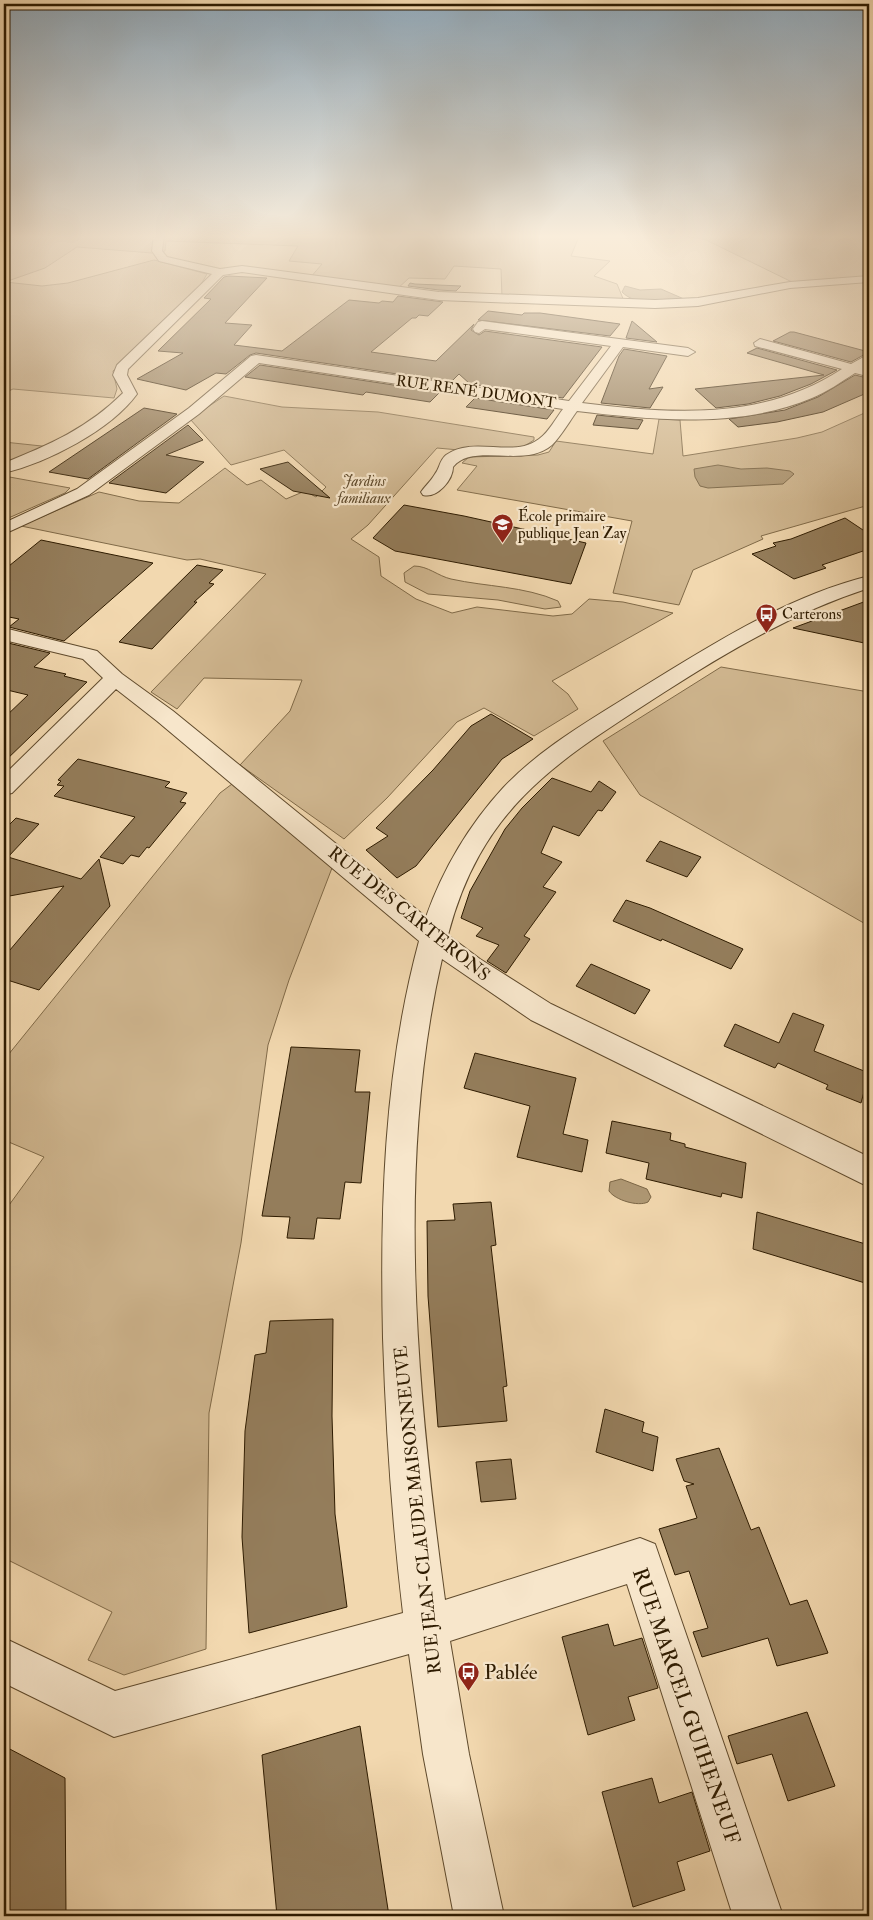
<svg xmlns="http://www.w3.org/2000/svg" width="873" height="1920" font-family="'IM FELL Double Pica',serif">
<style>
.green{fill:#d1b891;stroke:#806a48}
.water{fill:#af9874;stroke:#7b6646}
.building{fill:#947d5b;stroke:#2e1b00}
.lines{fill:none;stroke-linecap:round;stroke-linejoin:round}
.minor-casing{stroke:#5f4a2c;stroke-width:2}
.minor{fill:#f7e6cb;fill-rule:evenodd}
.labels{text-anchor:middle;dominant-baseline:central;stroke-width:4.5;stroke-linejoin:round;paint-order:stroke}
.far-street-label{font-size:15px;fill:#2e1b00;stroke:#f7e6cb}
.far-park-label{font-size:15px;font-style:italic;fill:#5f4a2c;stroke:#f7e6cb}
.far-poi-label{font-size:15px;fill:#2e1b00;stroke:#f7e6cb;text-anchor:start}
.street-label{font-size:18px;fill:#2e1b00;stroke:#f7e6cb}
.near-poi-label{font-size:21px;fill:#2e1b00;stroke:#f7e6cb;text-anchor:start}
.near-street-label{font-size:21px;fill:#2e1b00;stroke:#f7e6cb}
</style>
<rect width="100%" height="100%" fill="#f2d8af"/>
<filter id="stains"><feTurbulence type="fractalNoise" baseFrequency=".004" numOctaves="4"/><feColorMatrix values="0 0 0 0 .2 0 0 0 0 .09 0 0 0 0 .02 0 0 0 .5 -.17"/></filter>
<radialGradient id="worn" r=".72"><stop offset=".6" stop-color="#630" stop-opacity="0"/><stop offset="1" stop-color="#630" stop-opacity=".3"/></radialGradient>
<path class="green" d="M4,234H580L571,256L610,261L594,276L617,284L624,301L502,297L501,269L454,266L445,279L409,278L396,290L310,278L322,264L289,261L298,246L166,241L165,251L152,253L77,247L45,268L5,282L42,286L68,283L154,260L207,274C186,313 145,342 113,371L117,389L114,398L13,389L4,393Z
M663,234H869V278L792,282L704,239Z
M224,396L282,407L378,412L534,437V440L523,447L459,450L437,448L368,525L351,539L379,557L381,576L416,599L452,613L477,607L553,616L572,614L589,599L623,602L673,613L552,681L568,694L578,709L534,736L484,708L457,722L387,798L344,839L240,765L290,711L302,680L204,678L177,709L151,692L266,574L200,559L187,560L21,526L99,492L139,501L179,503L225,468L247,485L261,480L286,499L305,491L316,497L326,487L284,450L231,465L190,419Z
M869,411V505L761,536L763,539L693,570L679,605L613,593L632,521L457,490L477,466L462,463L469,457L538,455L549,452L556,441L653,454L659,419L680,420L683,456L797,438L822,432Z
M4,442L51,447L4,463Z
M4,476L70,488L65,493L4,520Z
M414,566C428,566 438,576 451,579C487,587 524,586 558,601L561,607L545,609L498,600L428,594L405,582L404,573Z
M721,667L869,692V926L640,795L603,741Z
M232,784L332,868L289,980L268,1045L241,1243L209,1413L206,1649L124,1675L88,1660L112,1612L4,1558V1212L44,1157L4,1140V1060L220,793Z"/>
<path class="water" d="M625,286L640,290L661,289L684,299C665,300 636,307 622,292Z
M718,465L741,469L767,468L790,471L794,474L783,484L708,488L700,486L695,477L694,469Z
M621,1179L647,1189L651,1197L648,1202C638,1207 615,1200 609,1191L610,1182Z"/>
<path class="building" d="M229,276L267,278L225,323L252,325L234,345L282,351L349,300L379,303L382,301L393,302L398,296L443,302L428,316L419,315L416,318H412L371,352L436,361L474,324L471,330L479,335L485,331L602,347L563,398L470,384L459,374L451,382L256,353L250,355L226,374L216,373L186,390L137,379L183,353L158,351L211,299L204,298L224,277Z
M410,283L415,284L461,286L456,291L439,290L408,286Z
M488,311L522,315L524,313H540L620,324L610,336L478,320Z
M632,321L657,342L626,338Z
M790,332H794L869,352L851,362L773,341Z
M757,348L837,370L811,384L780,396L748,404L716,408L695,389L824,375L747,353Z
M624,349L667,356L649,389L663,387L650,408L601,403L619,356Z
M260,365L440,392L430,402L366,392L363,395L245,377Z
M869,374V392L823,412L777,422L738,427L729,419L785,410L818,397L855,375L863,377Z
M475,398L554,410L547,419L466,407Z
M144,408L177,414L88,479L49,472Z
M597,415L635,419L643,420L638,429L593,425Z
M188,425L203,440L166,455L204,462L166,493L109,483Z
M288,462L330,498L293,491L260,469Z
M404,505L464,516L586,543L571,584L395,551L373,538Z
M845,518L869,534V549L822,565L826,568L794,579L752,554L776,546L773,543L791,539Z
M41,540L153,563L64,641L9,627L19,619L4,616V570Z
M197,565L223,570L209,583L214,584L194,602H197L152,649L119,642Z
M869,600V644L793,628Z
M4,642L50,653L34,667L66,674L64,676L87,682L4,762V718L28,695L7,690L4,693Z
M491,714L533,739L502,759L416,866L397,878L366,850L388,836L376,828L433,770L471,726Z
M78,759L170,782L165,787L187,793L180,802L186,803L149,848L147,847L139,857L131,855L123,864L100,857L135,817L54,796L64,786L57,785L61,781L58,780Z
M552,778L591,792L599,781L616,792L602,811L598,810L579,836L553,826L541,853L562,862L543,887L556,892L524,936L530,939L506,973L487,961L499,945L476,936L483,928L461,918L470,891L505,829L522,808Z
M16,818L39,824L8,857L81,879L99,859L110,906L39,990L4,979V957L64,886L4,897V830Z
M660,841L701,857L687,877L646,861Z
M626,900L650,908L743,949L731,969L662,939L661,941L613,921Z
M591,964L650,990L635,1014L576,986Z
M793,1013L824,1025L814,1051L869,1073L861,1103L826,1089L828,1085L778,1063L775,1068L724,1046L735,1024L779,1043Z
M291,1047L360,1050L355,1092H370L361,1183L345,1182L340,1219L317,1218L314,1239L287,1238L290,1217L262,1216Z
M475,1053L576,1078L563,1134L588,1140L582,1172L517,1157L530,1106L464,1088Z
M612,1121L671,1133L670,1140L685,1144V1147L746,1163L742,1198L722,1193L721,1197L646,1179L649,1163L606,1153Z
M491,1202L496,1245L491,1246L507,1386L503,1387L507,1421L438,1427L428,1296L427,1221L455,1220L453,1204Z
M757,1212L869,1245V1273L865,1272V1283L753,1249Z
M333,1319L332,1416L335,1514L347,1607L249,1633L242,1537L245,1431L255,1355L266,1353L270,1321Z
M605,1409L644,1422L642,1432L658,1437L653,1471L596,1452Z
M719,1448L751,1530L759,1527L790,1605L807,1600L828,1653L777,1666L768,1638L702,1657L693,1632L708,1628L689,1571L675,1575L659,1529L697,1518L686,1486L694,1484L684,1481L676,1459Z
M511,1459L516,1499L481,1502L476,1462Z
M608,1624L614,1646L642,1638L658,1688L628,1697L635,1720L588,1735L562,1637Z
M807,1712L835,1786L788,1801L772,1754L737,1764L728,1736Z
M360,1726L389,1916H277L262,1755Z
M4,1746L65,1778L66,1916H4Z
M652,1778L659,1803L692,1792L710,1851L677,1862L685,1890L633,1907L602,1792Z"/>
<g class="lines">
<defs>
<path id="minor" d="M154,234H164L162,251L167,257L220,269L242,266L439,292L655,300L698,298L790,282L869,276V282L790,288L698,306L655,308L439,300L242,272L223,275L128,369L127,375L137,394C111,430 47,463 4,473V463C49,445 88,428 123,393L113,375L117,365L212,274L159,261L152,251Z
M482,321L688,348L695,352L688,356L623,347L582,403C672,414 763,421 842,369L755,346L754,343L760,339L851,364L869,354V364L864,367L868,368L869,372L863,375L855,373C841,382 827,392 812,398C739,429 652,420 577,411C569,422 561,436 552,445C525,469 473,442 453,467C453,480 437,499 423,495L421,492C425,486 431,481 435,474C440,468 439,461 446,455C474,435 513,459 539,439C549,432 556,418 563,409L259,363L199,414L89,495L4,534V523L77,489L189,408L251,356L256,355L569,401L611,346L485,329L479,333L475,332L473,329L478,322Z
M869,576V588C795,612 728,651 663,693C558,761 482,805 448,935L480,959L551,1004L869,1157V1187L531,1020L442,959C395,1164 417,1393 445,1600L640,1538L655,1544L783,1916H733L627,1584L450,1641L469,1754L504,1916H454L423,1754L409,1654L114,1737L4,1683V1638L115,1691L403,1613C392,1521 386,1430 383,1338C380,1205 384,1071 419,941L157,721L116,689L12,793L4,795V775L103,678L83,659L4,640V628L97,651L122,674L173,711L426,917C443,869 469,825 503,788C539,750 582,725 625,698C702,651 781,598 869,576Z"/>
</defs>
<use href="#minor" class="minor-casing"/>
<use href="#minor" class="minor"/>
</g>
<linearGradient id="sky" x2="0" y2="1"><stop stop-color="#91a9ba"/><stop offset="0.47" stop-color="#f9eddb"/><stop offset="1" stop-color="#f9eddb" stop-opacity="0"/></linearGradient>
<rect width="873" height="503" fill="url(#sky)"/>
<defs>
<symbol id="school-pin" viewBox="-11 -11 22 30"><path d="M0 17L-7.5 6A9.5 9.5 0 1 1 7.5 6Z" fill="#8f2418" stroke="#f7e6cb"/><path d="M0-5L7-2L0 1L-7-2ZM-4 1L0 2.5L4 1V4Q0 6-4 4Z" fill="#fff"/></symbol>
<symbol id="bus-pin" viewBox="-11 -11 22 30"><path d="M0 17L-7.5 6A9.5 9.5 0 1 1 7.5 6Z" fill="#8f2418" stroke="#f7e6cb"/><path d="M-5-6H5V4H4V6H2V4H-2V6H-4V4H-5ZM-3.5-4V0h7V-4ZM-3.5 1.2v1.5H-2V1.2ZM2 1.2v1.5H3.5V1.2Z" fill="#fff"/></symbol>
</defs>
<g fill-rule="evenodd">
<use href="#school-pin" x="490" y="512" width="25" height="34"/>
<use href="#bus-pin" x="754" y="602" width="25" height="34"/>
<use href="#bus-pin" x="456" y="1660" width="25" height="34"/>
</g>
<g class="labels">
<g class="far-street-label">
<text transform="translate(476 392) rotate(8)">RUE RENÉ DUMONT</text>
</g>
<g class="far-park-label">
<text x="364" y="481">Jardins<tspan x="364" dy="17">familiaux</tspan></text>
</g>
<g class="far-poi-label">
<text x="518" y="516">École primaire<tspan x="518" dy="17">publique Jean Zay</tspan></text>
<text x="782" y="614">Carterons</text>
</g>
<g class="street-label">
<text transform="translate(409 914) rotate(39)">RUE DES CARTERONS</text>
<text transform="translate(418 1510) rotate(-96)">RUE JEAN-CLAUDE MAISONNEUVE</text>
</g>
<g class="near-poi-label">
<text x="484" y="1672">Pablée</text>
</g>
<g class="near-street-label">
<text transform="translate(686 1706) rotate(71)">RUE MARCEL GUIHENEUF</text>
</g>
</g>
<rect width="873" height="1920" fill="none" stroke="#f2d8af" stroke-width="20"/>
<rect x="5" y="5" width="863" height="1910" fill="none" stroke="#2e1b00" stroke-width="2.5"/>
<rect x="10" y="10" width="853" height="1900" fill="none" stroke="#2e1b00"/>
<rect width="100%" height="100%" filter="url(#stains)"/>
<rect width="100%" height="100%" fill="url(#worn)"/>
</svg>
